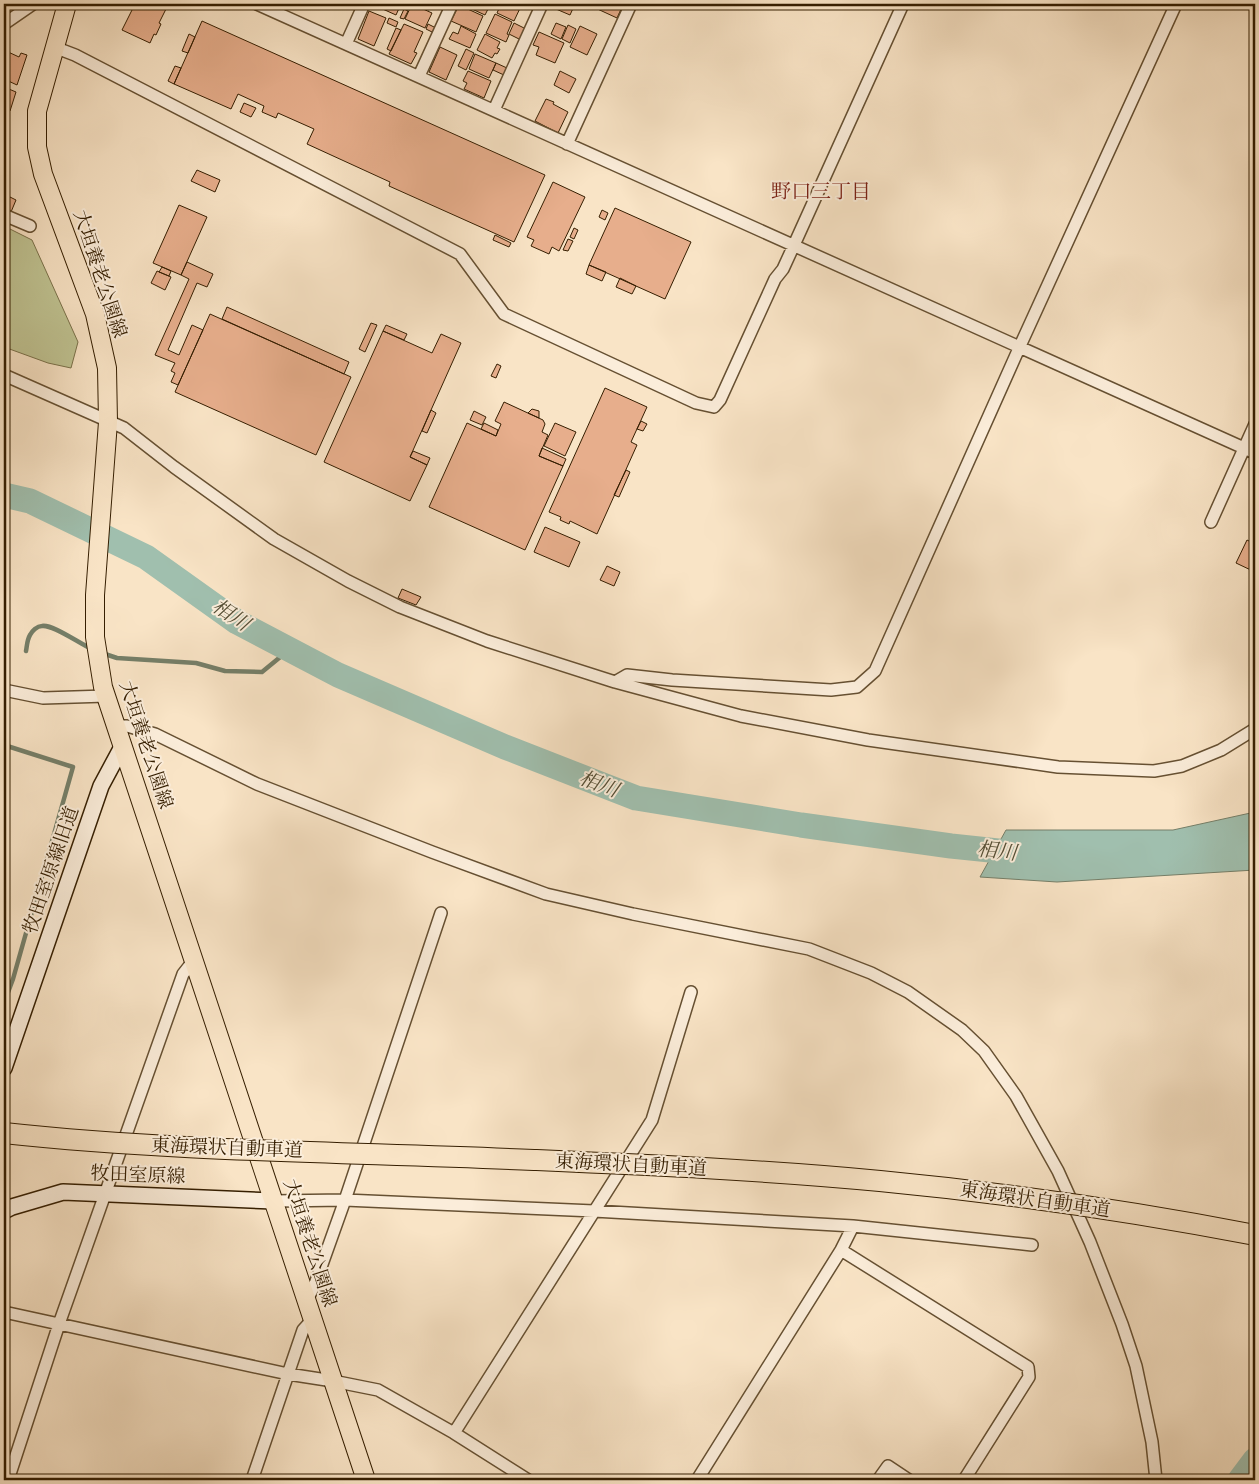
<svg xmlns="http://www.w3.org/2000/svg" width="1259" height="1484" font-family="Alegreya,'Noto Serif JP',serif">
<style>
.green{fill:#c0c493;stroke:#7a714a}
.water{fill:#a0bfae;stroke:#757f69}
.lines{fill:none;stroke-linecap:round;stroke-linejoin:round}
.stream{stroke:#757f69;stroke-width:4.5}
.river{stroke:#a0bfae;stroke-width:25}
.building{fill:#e7ae8c;stroke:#351e01}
.street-casing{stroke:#665032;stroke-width:14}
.secondary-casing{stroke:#351e01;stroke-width:18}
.primary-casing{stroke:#351e01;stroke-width:20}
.street{stroke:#fbedda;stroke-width:11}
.secondary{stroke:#fbedda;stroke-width:15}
.primary{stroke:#f9e4c6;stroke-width:18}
.highway-bridge-casing{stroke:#351e01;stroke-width:22;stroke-linecap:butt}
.highway-bridge{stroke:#f9e4c6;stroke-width:20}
.labels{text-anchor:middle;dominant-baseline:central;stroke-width:4;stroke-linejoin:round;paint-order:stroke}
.street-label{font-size:19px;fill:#351e01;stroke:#fbedda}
.neighbourhood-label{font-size:20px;fill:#7a1f14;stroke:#fbedda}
.water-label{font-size:20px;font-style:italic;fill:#554e35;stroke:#fbedda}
</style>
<rect width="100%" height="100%" fill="#f9e4c6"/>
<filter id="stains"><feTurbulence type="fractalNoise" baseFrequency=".004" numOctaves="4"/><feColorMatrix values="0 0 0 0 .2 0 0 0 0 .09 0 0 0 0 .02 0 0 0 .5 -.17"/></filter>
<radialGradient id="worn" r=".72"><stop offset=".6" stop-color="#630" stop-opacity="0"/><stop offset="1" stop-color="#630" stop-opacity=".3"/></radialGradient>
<path class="green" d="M4,226L32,240L78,342L71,368L48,363L4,347Z"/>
<path class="water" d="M1255,812V870L1057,882L980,877L1006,830H1173Z"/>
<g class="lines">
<path class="stream" d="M26,651C27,646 27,640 30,635C32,631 37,626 42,626C53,624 80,644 92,649
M102,653L117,658L196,663L225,671L262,672L290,649
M4,740L6,731
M4,745L73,767L13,979L4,1003"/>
<path class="river" d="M4,495L30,501L146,557L237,622L338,675L505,747L636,798L801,825L951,846L1028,854
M1240,1480L1255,1460"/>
</g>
<path class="building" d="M135,4H160L167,7L159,23L161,24L156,35L154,34L150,43L122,30Z
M377,4H401L396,15L376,6Z
M412,4L432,13L425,28L405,19Z
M415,4H432L429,10Z
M461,4H496L494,9L489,7L485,15Z
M501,4H522L514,21L497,13Z
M550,4H575L570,15L549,6Z
M592,4H614L622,7L617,18L591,6Z
M459,5L483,16L476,32L451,21Z
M404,9L408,11L404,19L400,18Z
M369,11L386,18L374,46L358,39Z
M495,14L512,22L507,34L509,35L506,42L486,33Z
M389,18L398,22L396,27L387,23Z
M202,21L545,175L514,242L389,186L390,182L307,144L314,129L278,113L276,118L262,112L264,106L238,94L231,109L174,84Z
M514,23L526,29L521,40L509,34Z
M556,23L566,27L561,39L551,34Z
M404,24L423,32L414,52L417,53L411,64L389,54Z
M428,24L436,28L434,33L426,29Z
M568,25L576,29L570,43L562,39Z
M461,26L476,34L470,48L449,39L453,32L458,34Z
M580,26L597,34L587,55L570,47Z
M396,28L401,30L391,51L387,49Z
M539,32L564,43L555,63L536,55L539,47L533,45Z
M189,34L195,37L188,53L182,51Z
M485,34L500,42L497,48L500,49L497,54L495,53L492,58L477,50Z
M440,47L457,55L446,80L429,72Z
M466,49L474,53L466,70L458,66Z
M6,51L19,57L21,53L27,55L17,85L4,79V56Z
M475,54L496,63L489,78L469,69Z
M496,63L507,68L504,75L493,70Z
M175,66L181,68L174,84L168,81Z
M468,71L491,81L484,98L464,89L467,83L463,81Z
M560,71L576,79L569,93L554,85Z
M4,87L16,92L10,111L4,109Z
M546,99L554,102L553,104L568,112L558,133L535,121Z
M244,103L256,108L251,117L240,112Z
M197,170L220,180L215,192L191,181Z
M553,182L585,197L559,251L552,247L549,254L531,246L534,240L527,237Z
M10,197L16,200L11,212L4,210Z
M179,205L207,217L181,275L153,263Z
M615,208L691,242L665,299L589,265Z
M602,210L608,213L605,220L599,217Z
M574,228L578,230L574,239L570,237Z
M495,235L511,243L509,247L493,240Z
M568,239L573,241L568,251L563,250Z
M187,262L213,274L207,287L197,283L168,350L179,355L192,325L203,330L178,385L171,382L175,373L171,371L175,363L155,355L189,279L181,275Z
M589,265L606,272L602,281L586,274Z
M162,267L171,271L169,276L159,272Z
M157,271L171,277L165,290L151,283Z
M620,278L636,286L632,294L616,287Z
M227,307L349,362L344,374L222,319Z
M210,314L351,377L316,455L175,392Z
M371,323L377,325L365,352L359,349Z
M386,325L407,334L404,340L383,331Z
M383,331L432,353L441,334L461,343L410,457L427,465L410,501L324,462Z
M497,364L501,366L496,378L491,376Z
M605,388L647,407L631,442L637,445L597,534L570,521L569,524L560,520L561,517L549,512Z
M504,402L543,420L545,424L542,432L548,435L539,456L563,466L525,550L429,507L467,423L496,436L501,424L495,421Z
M532,409L539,411V418L528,413Z
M431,410L436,413L427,433L422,431Z
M474,411L486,417L482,425L470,420Z
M641,421L647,424L643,431L637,429Z
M484,423L498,430L496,436L481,429Z
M555,423L576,432L565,456L544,446Z
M542,448L566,459L563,466L539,456Z
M413,451L430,458L427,465L410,457Z
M626,470L630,472L619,497L614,495Z
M545,527L580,542L569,567L534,552Z
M1247,540L1255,544V572L1236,563Z
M607,566L620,572L614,586L600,580Z
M402,589L421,597L416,605L398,598Z"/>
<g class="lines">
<defs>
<path id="street" d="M257,4L1255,453
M4,24L33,4
M346,44L364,4
M54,47L75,55L460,254L504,314L696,403L714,407L720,400L775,279L783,269L794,245L903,4
M419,76L452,4
M494,110L542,4
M567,144L631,4
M4,215L30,226
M4,375L124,428L174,467L274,539L348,581L400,607L487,641L615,682L741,716L868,740L1058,767L1154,771L1182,766L1221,750L1255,729
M1211,522L1255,424
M615,682L627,675L672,680L831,690L857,687L875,671L1020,346L1176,4
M4,690L43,698L106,696
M116,726H127L155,734L257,784L432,852L546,894L633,914L809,949L871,973L908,992L962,1030L984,1051L1016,1096L1058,1171L1090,1242L1122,1324L1136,1366L1152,1442L1156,1480
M274,1201L345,1200L594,1211L853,1226L1032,1245
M841,1250L1028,1367L1029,1377L964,1480
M307,1300L315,1284L345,1200L441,913
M4,1312L288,1374L333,1381L378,1390L454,1433L528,1480
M454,1433L652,1120L691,992
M8,1480L59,1324L183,974L194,960
M252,1480L303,1330L312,1320
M697,1480L841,1250L853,1226
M878,1480L888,1466L909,1480"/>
<path id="secondary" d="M4,1068L101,786L123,745
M4,1211L12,1207L63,1192L274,1201"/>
<path id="primary" d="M67,4L37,111V147L43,174L95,314L107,368L108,422L95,595V637L103,687L366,1480"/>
</defs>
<use href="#street" class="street-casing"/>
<use href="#secondary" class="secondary-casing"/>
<use href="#primary" class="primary-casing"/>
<use href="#street" class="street"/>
<use href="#secondary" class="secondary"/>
<use href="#primary" class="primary"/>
<defs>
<path id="highway-bridge" d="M4,1133C179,1152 357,1152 534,1160C649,1165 765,1170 880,1181C1006,1193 1131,1211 1255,1235"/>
</defs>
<use href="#highway-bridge" class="highway-bridge-casing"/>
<use href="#highway-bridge" class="highway-bridge"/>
</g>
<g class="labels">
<g class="street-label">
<text transform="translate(100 274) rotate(72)">大垣養老公園線</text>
<text transform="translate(146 745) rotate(72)">大垣養老公園線</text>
<text transform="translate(51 870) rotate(-71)">牧田室原線旧道</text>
<text transform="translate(227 1148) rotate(2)">東海環状自動車道</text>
<text transform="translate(631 1165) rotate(3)">東海環状自動車道</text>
<text transform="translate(138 1175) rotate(2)">牧田室原線</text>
<text transform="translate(1035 1200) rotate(8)">東海環状自動車道</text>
<text transform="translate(310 1243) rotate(72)">大垣養老公園線</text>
</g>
<g class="neighbourhood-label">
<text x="821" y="191">野口三丁目</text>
</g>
<g class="water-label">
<text transform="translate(231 615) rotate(33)">相川</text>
<text transform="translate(599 784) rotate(21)">相川</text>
<text transform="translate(997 851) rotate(6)">相川</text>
</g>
</g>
<rect width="1259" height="1484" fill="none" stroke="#f9e4c6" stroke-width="20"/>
<rect x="5" y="5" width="1249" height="1474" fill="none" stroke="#351e01" stroke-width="2.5"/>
<rect x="10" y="10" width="1239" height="1464" fill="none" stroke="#351e01"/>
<rect width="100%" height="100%" filter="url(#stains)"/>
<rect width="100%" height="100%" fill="url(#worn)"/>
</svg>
